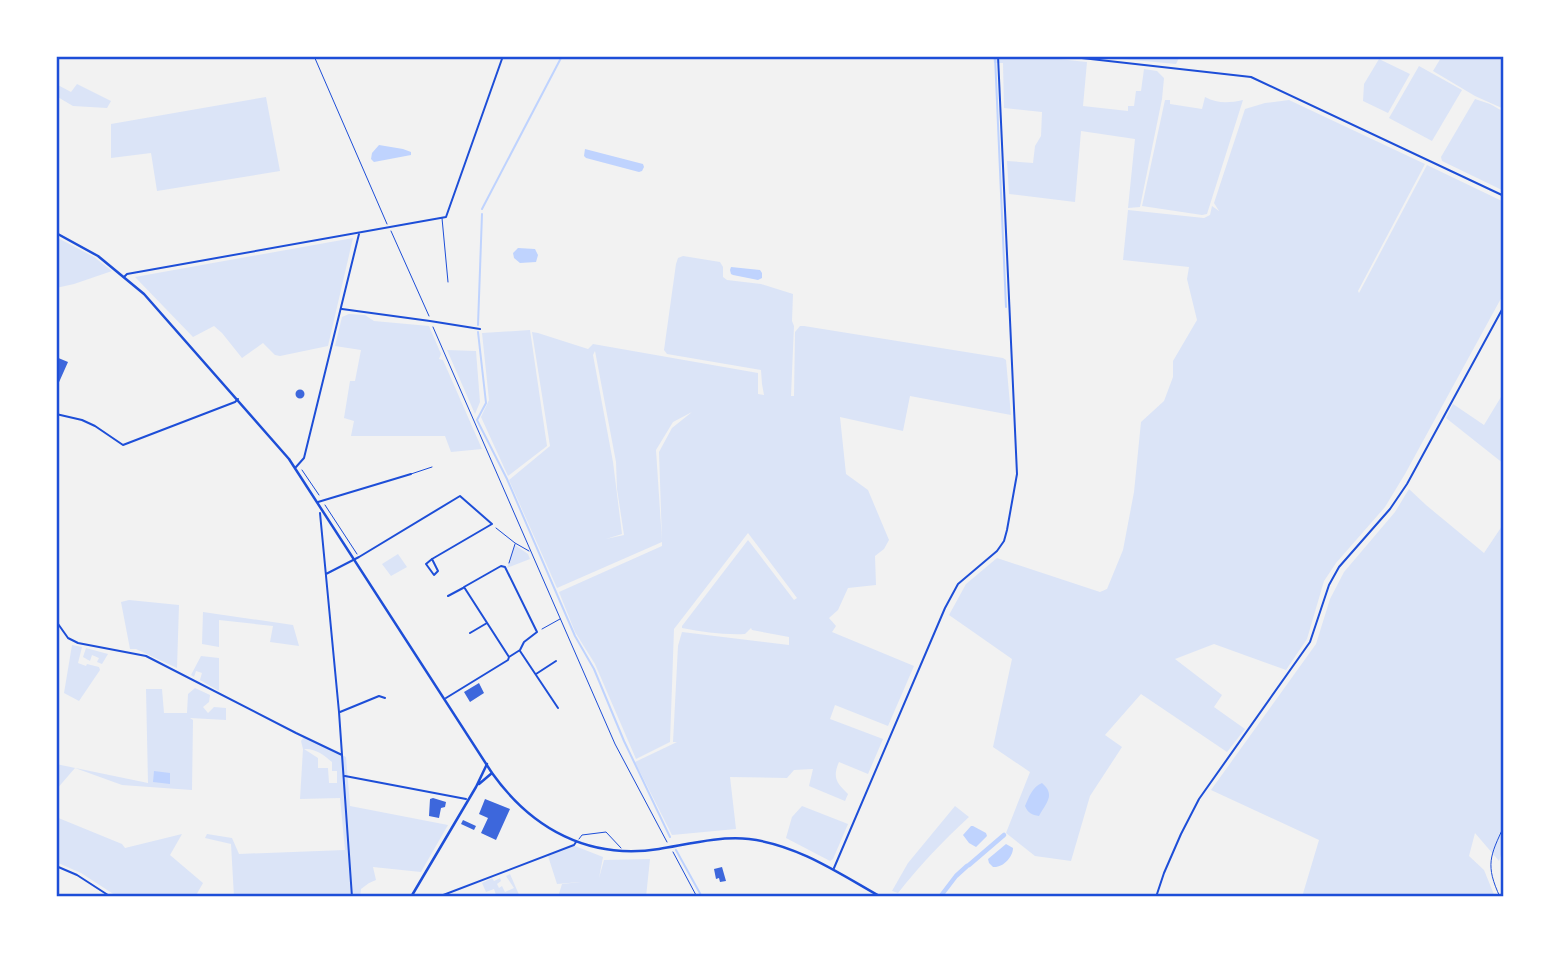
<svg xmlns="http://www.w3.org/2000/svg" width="1560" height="953" font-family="Arial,sans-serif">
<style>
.green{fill:#dbe4f7;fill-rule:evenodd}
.water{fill:#bfd3fe}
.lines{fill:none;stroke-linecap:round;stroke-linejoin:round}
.stream{stroke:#bfd3fe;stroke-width:2}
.canal{stroke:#bfd3fe;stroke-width:4.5}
.building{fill:#3d67dc}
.path{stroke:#1d4ed8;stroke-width:1}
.service{stroke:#1d4ed8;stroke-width:1}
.minor{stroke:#1d4ed8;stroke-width:2}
.tertiary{stroke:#1d4ed8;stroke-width:2.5}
.secondary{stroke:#1d4ed8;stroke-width:2.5}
.neatline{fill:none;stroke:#1d4ed8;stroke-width:2.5}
</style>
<rect width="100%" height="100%" fill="#f2f2f2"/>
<path class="green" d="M985,56H1029L1087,62L1083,106L1128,111V106H1134L1136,91H1141L1144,69L1157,71L1164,78L1162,99L1140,207L1128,208L1135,139L1081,131L1075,202L1009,194L1007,161L1033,163L1035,146L1041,136L1042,112L1004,108L1003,63H994L993,57Z
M1124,56H1180L1176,64L1122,59Z
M1442,56H1504V109L1475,96L1433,71Z
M1379,59L1410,74L1388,113L1363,101L1364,84Z
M1419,66L1462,90L1432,141L1389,118Z
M56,84L71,92L77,84L111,101L107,108L73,106L56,96Z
M266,97L280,171L157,191L151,153L111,158V124Z
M1205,97C1218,104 1229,103 1243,100L1207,214L1202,215L1142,206L1165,100H1170V104L1202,109Z
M1475,99L1490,104L1504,112V191L1442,161L1441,157Z
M1289,100L1425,164L1358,291L1359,293L1427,165L1504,202V293L1405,474L1385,507L1336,563L1324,581L1307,639L1286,670L1214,644L1175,659L1222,695L1214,707L1245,729L1227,752L1141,694L1105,735L1122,747L1090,796L1071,861L1035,856L1006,833L1030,772L993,747L1012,659L949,615L966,584L997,558L1100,592L1107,589L1123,550L1134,492L1141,422L1164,401L1173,377V361L1197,320L1187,279L1189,267L1123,260L1128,210L1204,218L1210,215L1212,206L1219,211L1214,203L1245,109L1265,103Z
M56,237L94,257L112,271L74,284L56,288Z
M353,238L328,346L280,356L275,355L263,343L242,358L222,333L214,326L193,337L135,277Z
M683,256L720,262L723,267V277L727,280L761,284L793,294L792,321L794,326L791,396H794L795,332L800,326H804L1003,358L1006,360L1011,415L910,396L903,431L840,417L846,474L868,490L889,540L884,549L875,556L876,585L848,588L838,610L829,618L836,626L832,632L914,666L888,726L835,705L830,719L883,739L868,774L839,762C832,778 837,783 848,794L845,801L809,786L813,769L794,770L787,778L730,777L736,829L672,835L635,762L677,742H673L678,646L682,632L789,645V637L752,630L751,628L745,634C724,635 703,632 682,628V626L748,540L794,600L797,598L748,533L674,629L670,742L636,759L595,664L575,632L559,592L662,546V542L557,588L509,480L550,446L532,332L538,333L588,349L593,344L758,373V394L764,395L762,384L761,370L667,354L664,350L676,264L678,258ZM595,351L616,462L617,489L624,535L606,539L622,534L613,462L593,355ZM692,412L672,428L659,452L662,541L656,450L673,422Z
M349,314L365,315L374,321L429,326L441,354L439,359L443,360L482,449L451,452L445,436H351L354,421L344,418L350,381H355L361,350L335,346L342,317Z
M530,330L547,446L508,476L481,417L489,400L482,333Z
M447,350L476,351L480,402L475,414Z
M1504,392V464L1446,418L1453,404L1484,425Z
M1409,489L1426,505L1484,553L1504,523V845L1499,861L1475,833L1469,856L1484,870L1495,897H1302L1319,840L1211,790L1316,644L1330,599L1344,572L1395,512Z
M515,545L528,554L530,559L507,568Z
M398,554L407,567L391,576L382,564Z
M129,600L179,605L177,668L136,649H130L121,602Z
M203,612L293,625L299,646L270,642L273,626L219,620V647L202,644Z
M72,645L82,647L78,663L86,666L87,664L99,667L100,670L79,701L64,693Z
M86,648L108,654L102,664L97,662L99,658L92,655L90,661L83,657Z
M201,656L219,658V691L200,680L202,673L196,671L194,677L191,675Z
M195,688L210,695L209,702L203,707L208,713L214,707L226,708V720L190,718L193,720L192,790L122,785L75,768L56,790V764L148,783L146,689H162L164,713H187L188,694Z
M304,737L346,757L350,806L448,825L421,872L373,867L376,880L369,883L361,889L360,897H234L231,844L205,838L207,834L232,838L239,854L345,850L340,798L300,799L303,749L301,741ZM304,749C315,748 324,755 332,762V771H337V783H329L328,768H318V758Z
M802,806L848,824L833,859L830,861L786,838L792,817Z
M955,806L969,817C943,841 920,865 898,893L892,891L908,863Z
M56,817L122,844L125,848L182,834L170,855L203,883L195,897H118L81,873L56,862Z
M575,846L603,857L599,878L604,860L650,859L646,897H558L562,884L580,882L557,884L548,856Z
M510,874L520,897H491L496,895L494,889L486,892L482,883L492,878L494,881L500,878L501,881L497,884L499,888L502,886L505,892L514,888L506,876Z"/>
<path class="water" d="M379,145L403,149L411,152V155L374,162L371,159L372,153Z
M585,149L643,164L644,167L642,171L639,172L586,158L584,156Z
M518,248L535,249L538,255L536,262L520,263L514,258L513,253Z
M731,267L760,270L762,273V278L758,280L733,275L731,274L730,270Z
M154,771L170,773V784L153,782Z
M1042,783C1056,795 1046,803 1039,816C1032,815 1028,813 1025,806C1029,797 1032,787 1042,783Z
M971,826H973L986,833L987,836L976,847L969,843L963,835Z
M1006,844L1013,848C1013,857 1003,868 993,867L989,863L988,859Z"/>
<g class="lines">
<path class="stream" d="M995,56L1006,307
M482,209L562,56
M478,325L482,214
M478,332L486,403L477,420L507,479L575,636L594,669L624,741L670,837
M676,850L702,897"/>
<path class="canal" d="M969,865L1004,835
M940,897L956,876L967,866"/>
</g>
<path class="building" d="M56,357L68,362L56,389Z
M295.5 394a4.5 4.5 0 1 1 9 0a4.5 4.5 0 1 1-9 0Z
M479,683L484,693L470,702L464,692Z
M433,798L446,802L445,807L441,808L439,818L429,816L430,799Z
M485,799L510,809L496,840L481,833L488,818L479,814Z
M463,820L476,826L474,830L461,824Z
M722,867L726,881L720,882L719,878L716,879L714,869Z"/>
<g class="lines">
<path class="path" d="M314,56L387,224
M391,231L429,316
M433,327L615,744L667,842
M302,470L319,495
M325,505L357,554
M496,528L515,543L529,551
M509,563L515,544
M542,629L560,619
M673,852L697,897
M1500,897C1485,865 1490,856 1504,826"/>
<path class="service" d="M442,218L448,282
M411,474L432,467
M579,839L582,835L606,832L621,848"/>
<path class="minor" d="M1064,56L1251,77L1504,196
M124,277L127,274L446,217L503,56
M342,309L430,321L480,329
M56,414L82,420L95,426L123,445L235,402L238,399
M296,467L304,458L359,234
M318,502L411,474
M320,513L339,712L352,897
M326,574L359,557L460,496L492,524L432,559L426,564L434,575L438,571L432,559
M448,596L463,588
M56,621L68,638L78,643L146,656L296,733L342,755
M470,633L487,623
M520,651L558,708
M536,674L556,661
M446,698L508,660L509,657L520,650L524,642L537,632L505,567L501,566L464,587L509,657
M340,712L379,696L385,698
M345,776L466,799
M56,866L77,875L111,897
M834,868L945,608L958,584L997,551L1004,541L1007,530L1017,474L998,56
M438,897L574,845L576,842
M1156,897L1164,873L1181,834L1199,799L1310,642L1329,585L1339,567L1390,509L1407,484L1504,306"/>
<path class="tertiary" d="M479,784L492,773
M411,897L476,787L487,764"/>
<path class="secondary" d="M56,233L98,256L144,294L289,459L492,773C532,829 589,860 659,849C689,844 719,836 749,839C798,845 840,874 881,897"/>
</g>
<rect width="1560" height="953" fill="none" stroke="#ffffff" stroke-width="116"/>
<rect x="58" y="58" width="1444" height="837" class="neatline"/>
</svg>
